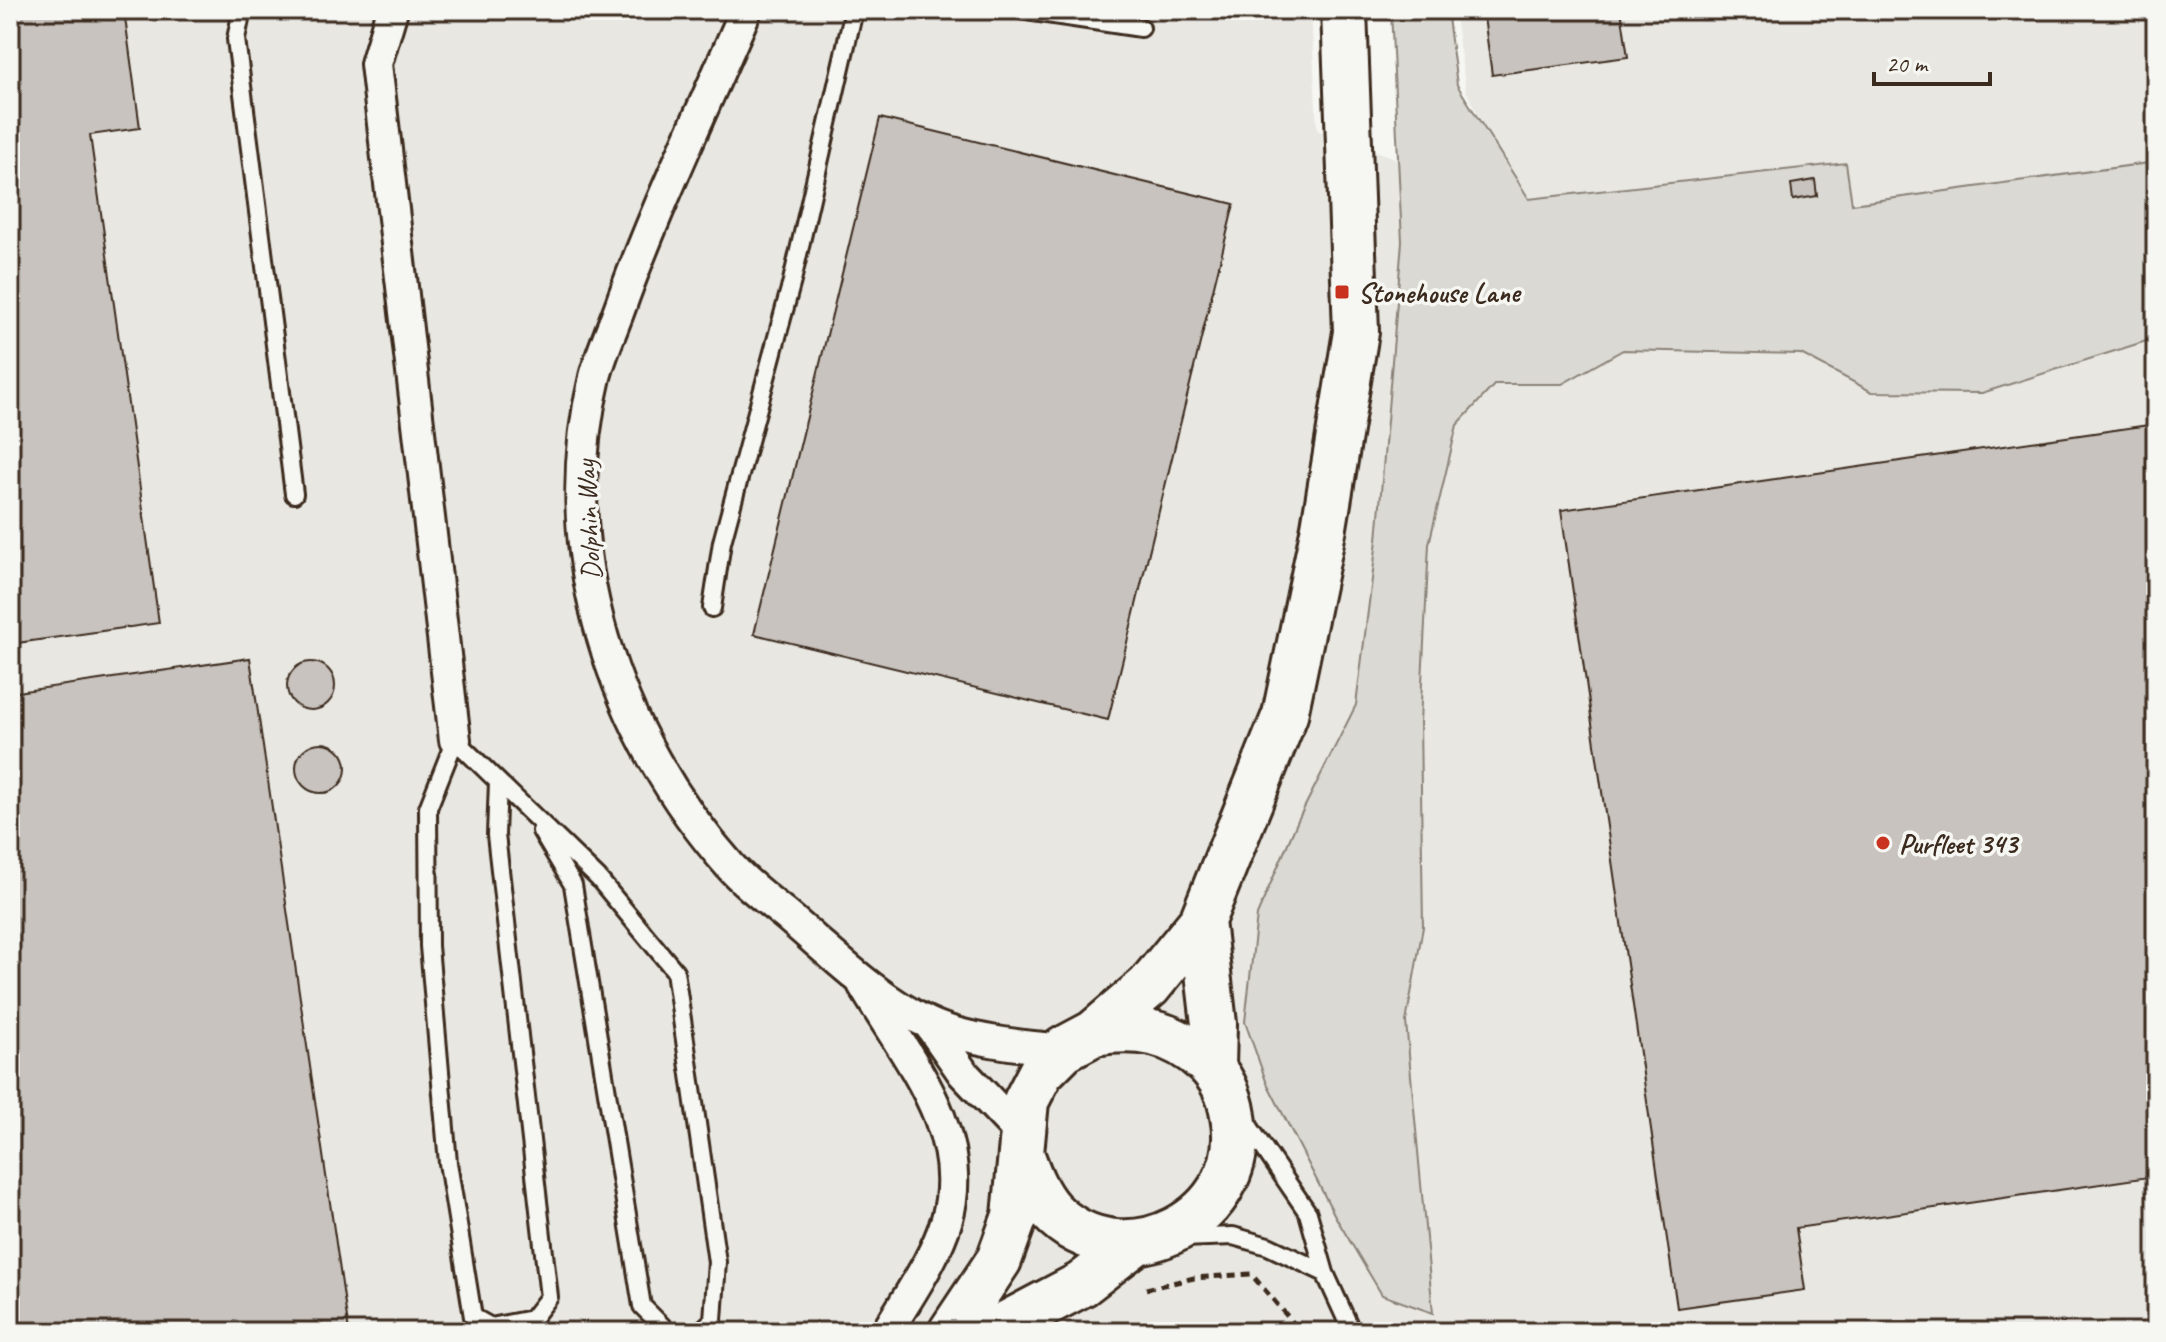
<svg xmlns="http://www.w3.org/2000/svg" width="2166" height="1342" font-family="Caveat,sans-serif">
<style>
.built{fill:#e8e7e2}
.green{fill:#dad9d3;stroke:#8a8278;stroke-width:2}
.building{fill:#c8c3be;stroke:#3b2a1e;stroke-width:2}
.lines{fill:none;stroke-linecap:round;stroke-linejoin:round}
.lane-casing{stroke:#3b2a1e;stroke-width:22}
.street-casing{stroke:#3b2a1e;stroke-width:36}
.secondary-casing{stroke:#3b2a1e;stroke-width:50}
.path{stroke:#3b2a1e;stroke-width:5;stroke-dasharray:8 6;stroke-linecap:butt}
.lane{stroke:#f6f6f2;stroke-width:16}
.street{stroke:#f6f6f2;stroke-width:30}
.secondary{stroke:#f6f6f2;stroke-width:44}
.poi-dot{fill:#c8321e;stroke:#f6f6f2;stroke-width:3}
.labels{text-anchor:middle;dominant-baseline:central;stroke-width:7;stroke-linejoin:round;paint-order:stroke}
.poi-label{font-size:28px;font-weight:bold;fill:#3b2a1e;stroke:#f6f6f2;text-anchor:start}
.street-label{font-size:28px;fill:#3b2a1e;stroke:#f6f6f2}
</style>
<rect width="100%" height="100%" fill="#f6f6f2"/>
<filter id="ink" filterUnits="userSpaceOnUse"><feTurbulence type="fractalNoise" baseFrequency=".0125" numOctaves="2"/><feDisplacementMap in="SourceGraphic" scale="16" xChannelSelector="R" yChannelSelector="G"/><feConvolveMatrix kernelMatrix="1 2 1 2 8 2 1 2 1" color-interpolation-filters="sRGB"/></filter>
<g filter="url(#ink)">
<path class="built" d="M10,10H1311L1317,130L1523,204L1466,91L1454,10H2156V1332H10Z"/>
<path class="green" d="M1391,10H1447L1457,85L1529,199L1846,163L1852,204L2156,162V338L1982,393L1872,392L1801,354L1623,350L1562,384H1495L1457,425L1429,544L1420,722L1423,927L1406,1022L1433,1313L1382,1295L1335,1216L1266,1081L1245,1022L1257,915L1298,820L1356,705L1377,540L1402,242Z"/>
<path class="building" d="M10,10H124L140,128L90,135L159,623L10,644Z
M1483,10H1621L1628,57L1492,75Z
M880,118L1234,204L1108,720L754,634Z
M1815,180L1817,196L1793,200L1791,184Z
M2156,424V1176L1796,1228L1805,1290L1677,1308L1561,510Z
M250,658L349,1332H10V693Z
M287 686a24 24 0 1 1 48 0a24 24 0 1 1-48 0Z
M296 768a25 25 0 1 1 50 0a25 25 0 1 1-50 0Z"/>
<g class="lines">
<defs>
<path id="lane" d="M242,10L236,39L294,494
M1020,10L1141,28
M712,608L722,542L792,281L854,10
M498,782L496,835L549,1297L532,1319L491,1327L473,1317L448,1163L429,946L428,808L455,740L598,878L675,971L717,1262L713,1320L700,1332
M541,831L573,885L642,1306L668,1332
M1244,1119L1308,1213L1325,1273L1352,1332
M1183,1238L1233,1236L1268,1246L1325,1273"/>
<path id="street" d="M392,10L376,64L455,740
M746,10C705,105 660,199 624,296C615,323 602,350 595,377C552,552 614,736 731,867C747,885 768,900 786,915C830,952 875,998 928,1023C961,1039 1027,1048 1064,1049
M863,984C904,1055 972,1131 947,1219C935,1259 908,1296 887,1332
M929,1024L963,1073L1021,1134"/>
<path id="secondary" d="M1202,921L1214,1024L1213,1068
M1022,1156C1029,1175 1036,1194 1050,1210C1122,1286 1253,1217 1233,1116C1230,1095 1222,1077 1206,1062C1172,1031 1138,1026 1094,1033
M951,1332L999,1260L1015,1216L1026,1101L1041,1072L1064,1049L1094,1033L1149,986L1202,921L1285,715L1324,527L1356,332L1344,10
M991,1332L1082,1284L1135,1243"/>
</defs>
<use href="#lane" class="lane-casing"/>
<use href="#street" class="street-casing"/>
<use href="#secondary" class="secondary-casing"/>
<path class="path" d="M1146,1289L1194,1278L1251,1274L1301,1332"/>
<use href="#lane" class="lane"/>
<use href="#street" class="street"/>
<use href="#secondary" class="secondary"/>
</g>
</g>
<g class="poi-dot">
<rect x="1334" y="284" width="16" height="16" rx="4"/>
<circle cx="1883" cy="843" r="8"/>
</g>
<g class="labels">
<g class="poi-label">
<text x="1358" y="292">Stonehouse Lane</text>
<text x="1899" y="843">Purfleet 343</text>
</g>
<g class="street-label">
<text transform="translate(588 520) rotate(-93)">Dolphin Way</text>
</g>
</g>
<rect width="2166" height="1342" fill="none" stroke="#f6f6f2" stroke-width="40"/>
<rect x="20" y="20" width="2126" height="1302" fill="none" stroke="#3b2a1e" stroke-width="3" filter="url(#ink)"/>
<path d="M1874 72v12h116v-12" fill="none" stroke="#3b2a1e" stroke-width="4"/>
<text x="1886" y="72" font-size="24" fill="#3b2a1e" stroke="#f6f6f2" stroke-width="6" paint-order="stroke">20 m</text>
</svg>
